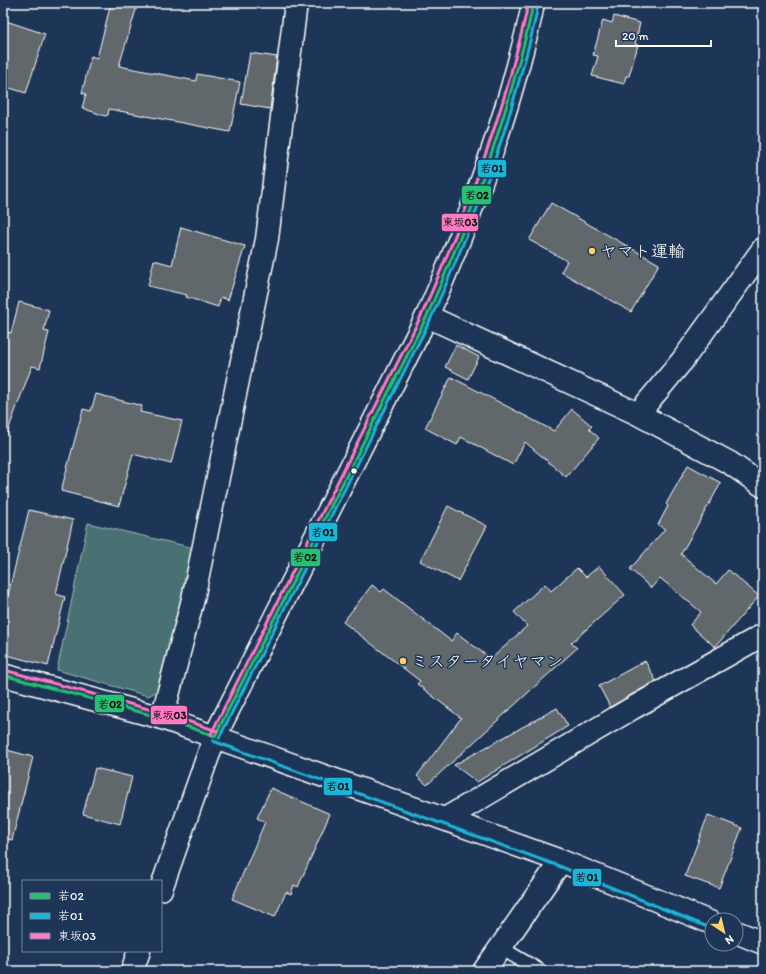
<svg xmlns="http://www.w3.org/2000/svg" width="766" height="974" font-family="Itim,'Klee One',sans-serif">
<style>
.green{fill:#497073;stroke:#a4b8b9}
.building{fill:#61676c;stroke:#fff}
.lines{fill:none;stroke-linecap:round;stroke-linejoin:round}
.service-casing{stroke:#fff;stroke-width:16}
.minor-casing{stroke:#fff;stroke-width:25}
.tertiary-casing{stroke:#fff;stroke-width:25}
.secondary-casing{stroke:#fff;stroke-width:25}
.service{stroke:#1d3557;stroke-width:13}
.minor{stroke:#1d3557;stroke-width:22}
.tertiary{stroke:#1d3557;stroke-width:22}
.secondary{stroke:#1d3557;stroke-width:22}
.bus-1-casing{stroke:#1d3557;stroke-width:6}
.bus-2-casing{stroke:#1d3557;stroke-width:6}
.bus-3-casing{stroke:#1d3557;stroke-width:6}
.bus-1{stroke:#26c172;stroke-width:3}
.bus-2{stroke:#1ab6d8;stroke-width:3}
.bus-3{stroke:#fe7ac1;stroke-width:3}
.poi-dot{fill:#ffd166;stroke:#1d3557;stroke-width:1.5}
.bus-dot{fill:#fff;stroke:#1d3557;stroke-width:1.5}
.labels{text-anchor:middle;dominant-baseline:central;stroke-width:3;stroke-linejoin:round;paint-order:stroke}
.poi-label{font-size:17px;fill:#fff;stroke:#1d3557;text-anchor:start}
.line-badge{stroke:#1d3557;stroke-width:1.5}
.pale-badge-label{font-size:11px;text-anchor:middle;font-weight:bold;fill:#111}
</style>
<rect width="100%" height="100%" fill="#1d3557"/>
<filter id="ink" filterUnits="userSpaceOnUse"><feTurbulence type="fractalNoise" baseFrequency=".025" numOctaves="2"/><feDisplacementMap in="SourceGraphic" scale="8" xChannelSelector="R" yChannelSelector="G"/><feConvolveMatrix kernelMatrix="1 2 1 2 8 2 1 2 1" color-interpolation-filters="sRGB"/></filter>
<g filter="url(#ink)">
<path class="green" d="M88,523L194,548L184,597L156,692L148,696L57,670Z"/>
<path class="building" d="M111,3H138L119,66L196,81L197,74L240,82L230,132L109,109L108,115L105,116L82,108L86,94L82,93L91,56L97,58Z
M614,16L640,23L635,44L638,45L629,76H626L624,84L592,76L598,56L593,55L603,20L612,23Z
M3,20L45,34L26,93L3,86Z
M250,53L277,57L270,109L241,104Z
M551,203L659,264L631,312L561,272L567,261L529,240Z
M181,227L245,246L228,300L221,297L218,307L186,297L187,295L148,286L154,260L172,265Z
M19,302L49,310L44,331L49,332L40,368L32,366L6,436L3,435V331L11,333Z
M456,345L479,357L468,379L445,367Z
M451,377L554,431L572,409L592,426L589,429L599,438L566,477L525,442L513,465L461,437L457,445L425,428Z
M96,394L142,406L140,412L182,421L171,464L133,454L119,506L61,491L83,409L91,411Z
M688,465L721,483L681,554L716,584L728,570L759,596L715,647L690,625L701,612L660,578L651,588L630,569L665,529L658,525L668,506L666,504Z
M448,506L487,526L458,581L420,561Z
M29,510L73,520L56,594L65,597L48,666L3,654V615Z
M599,566L625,595L571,643L577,648L427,785L417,776L461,718L417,684L420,681L343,622L372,585L381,592L384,589L451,641L457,633L491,659L527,626L514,612L545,584L551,591L577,568L586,577Z
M645,661L656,681L610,707L599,686Z
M557,708L568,726L477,782L454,765Z
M3,749L33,757L12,840L3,838Z
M95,768L132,777L120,824L83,814Z
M271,788L330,814L298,887L294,885L291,894L286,892L275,917L232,899L265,822L257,818Z
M708,815L742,828L719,888L685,876Z"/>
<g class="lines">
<defs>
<path id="service" d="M501,948L540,971"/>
<path id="minor" d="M427,316L638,414L682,361L763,249
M638,414L730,463L763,486
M162,718L193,599L267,239L296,3
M445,819L631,709L763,635
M484,971L561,861"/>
<path id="tertiary" d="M161,889L215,736L427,316C464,233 496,150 519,62C524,42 530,23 533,3
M132,971L139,951"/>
<path id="secondary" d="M3,675L162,718L561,861L712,923
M736,932L763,943"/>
</defs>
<use href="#service" class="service-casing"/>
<use href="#minor" class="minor-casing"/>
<use href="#tertiary" class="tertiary-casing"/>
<use href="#secondary" class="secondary-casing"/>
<use href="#service" class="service"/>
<use href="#minor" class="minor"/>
<use href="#tertiary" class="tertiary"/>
<use href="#secondary" class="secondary"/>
<defs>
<path id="bus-1" d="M3,675L162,718L215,736
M215,736L427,316C461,239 492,161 514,80C521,54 529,29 533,3"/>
<path id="bus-2" d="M219,738L431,318C466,241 497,162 519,81C526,55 534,30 538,4
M213,741L559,866L710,928"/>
<path id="bus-3" d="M4,670L163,713L217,731
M211,734L422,314C456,237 487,158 510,77C516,52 524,28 528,3"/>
</defs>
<use href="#bus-1" class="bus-1-casing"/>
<use href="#bus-2" class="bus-2-casing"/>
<use href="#bus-3" class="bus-3-casing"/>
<use href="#bus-1" class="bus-1"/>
<use href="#bus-2" class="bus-2"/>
<use href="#bus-3" class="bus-3"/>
</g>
</g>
<g class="poi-dot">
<circle cx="592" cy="251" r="4"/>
<circle cx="403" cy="661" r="4"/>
</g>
<circle class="bus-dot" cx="354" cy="471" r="3.5"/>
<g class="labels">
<g class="poi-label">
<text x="600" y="251">ヤマト運輸</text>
<text x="411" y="661">ミスタータイヤマン</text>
</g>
</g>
<g class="line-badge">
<rect x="477" y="159" width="30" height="19" rx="4" fill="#1ab6d8"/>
<rect x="461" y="185" width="31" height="20" rx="4" fill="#26c172"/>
<rect x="441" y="213" width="38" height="19" rx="4" fill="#fe7ac1"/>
<rect x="308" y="522" width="30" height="20" rx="4" fill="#1ab6d8"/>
<rect x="290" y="548" width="31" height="19" rx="4" fill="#26c172"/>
<rect x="94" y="694" width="31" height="19" rx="4" fill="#26c172"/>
<rect x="150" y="705" width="38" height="20" rx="4" fill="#fe7ac1"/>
<rect x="323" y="777" width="30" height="19" rx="4" fill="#1ab6d8"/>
<rect x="572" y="868" width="30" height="19" rx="4" fill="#1ab6d8"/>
</g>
<g class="pale-badge-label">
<text x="492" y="172">若01</text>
<text x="477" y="199">若02</text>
<text x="460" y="226">東坂03</text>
<text x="323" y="536">若01</text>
<text x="305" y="561">若02</text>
<text x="110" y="708">若02</text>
<text x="169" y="719">東坂03</text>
<text x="338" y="790">若01</text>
<text x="587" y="881">若01</text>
</g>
<rect width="766" height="974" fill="none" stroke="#1d3557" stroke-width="16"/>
<rect x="8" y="8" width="750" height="958" fill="none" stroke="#fff" stroke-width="1.5" filter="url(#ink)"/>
<rect x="22" y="880" width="140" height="72" fill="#1d3557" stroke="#77869a"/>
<rect x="30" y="893" width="20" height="6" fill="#26c172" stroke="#77869a"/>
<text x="58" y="900" font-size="12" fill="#ffffff">若02</text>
<rect x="30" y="913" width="20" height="6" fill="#1ab6d8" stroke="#77869a"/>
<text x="58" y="920" font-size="12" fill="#ffffff">若01</text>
<rect x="30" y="933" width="20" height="6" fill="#fe7ac1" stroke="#77869a"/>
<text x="58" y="940" font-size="12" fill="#ffffff">東坂03</text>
<g transform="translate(724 932) rotate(145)"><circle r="19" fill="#1d3557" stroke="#77869a"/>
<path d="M0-3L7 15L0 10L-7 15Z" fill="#ffd166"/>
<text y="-6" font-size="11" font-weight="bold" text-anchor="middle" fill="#ffffff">N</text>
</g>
<path d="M616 40v6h95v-6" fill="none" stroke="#ffffff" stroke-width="2"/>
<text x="622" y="40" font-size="12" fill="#ffffff" stroke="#1d3557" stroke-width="3" paint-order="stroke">20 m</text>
</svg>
